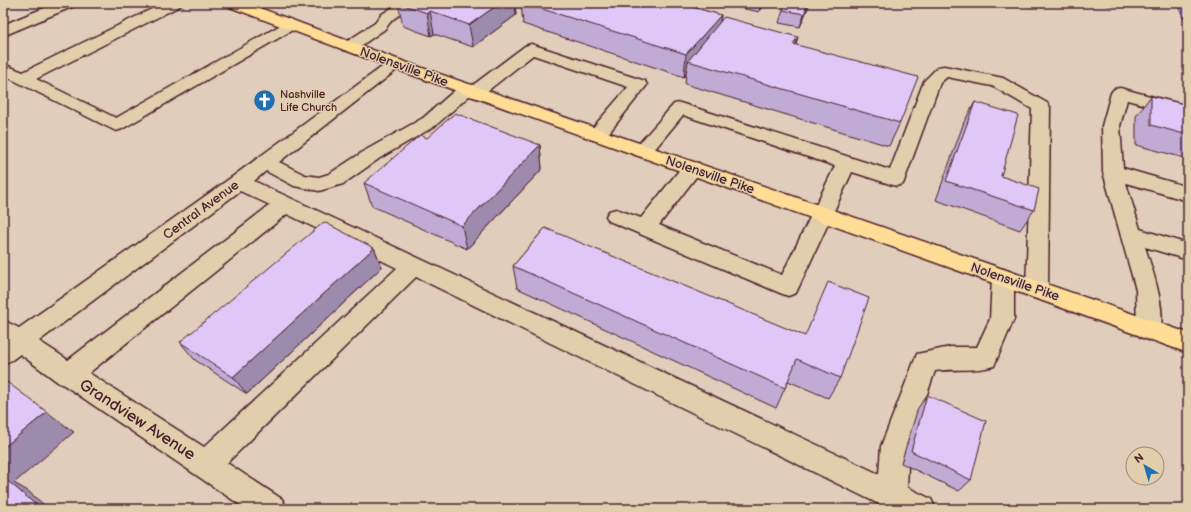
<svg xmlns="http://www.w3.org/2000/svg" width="1191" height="512" font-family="'Balsamiq Sans',sans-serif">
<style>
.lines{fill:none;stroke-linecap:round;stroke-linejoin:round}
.minor-casing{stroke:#4a1f2b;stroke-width:3}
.major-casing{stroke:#4a1f2b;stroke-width:3}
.minor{fill:#e0ceac;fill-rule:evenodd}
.major{fill:#ffdd96;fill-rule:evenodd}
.wall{fill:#c0abd4;stroke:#4a1f2b}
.shaded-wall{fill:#9c8bad;stroke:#4a1f2b}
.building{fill:#dfc7f7;stroke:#4a1f2b}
.labels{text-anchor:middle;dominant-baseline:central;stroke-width:3;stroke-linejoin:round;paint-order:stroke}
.far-poi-label{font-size:11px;fill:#4a1f2b;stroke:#e0ceac;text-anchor:start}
.street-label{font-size:13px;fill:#4a1f2b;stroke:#e0ceac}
.near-street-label{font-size:16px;fill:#4a1f2b;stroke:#e0ceac}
</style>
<rect width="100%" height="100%" fill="#e0cdbb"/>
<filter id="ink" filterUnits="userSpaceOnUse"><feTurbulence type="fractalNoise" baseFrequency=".025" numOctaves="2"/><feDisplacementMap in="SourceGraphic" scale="8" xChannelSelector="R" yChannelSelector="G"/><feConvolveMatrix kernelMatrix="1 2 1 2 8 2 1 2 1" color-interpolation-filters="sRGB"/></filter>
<g filter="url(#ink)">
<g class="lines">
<defs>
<path id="minor" d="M56,3H76L74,6L3,36V25Z
M164,3H182L180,6L36,79L116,118L286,22H296L299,25L296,28L122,129L116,131L3,75V64L23,72Z
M400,3H417L392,20L385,29L355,50H343L341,47L343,44L375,23L382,14Z
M531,44L645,81L647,85L604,139L597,141L590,139L588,135L590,131L628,87L533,55L481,96L475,97L469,96L435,126L380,158L343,184L319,191L294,186L266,171L254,181L879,474L881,446L917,354L950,347H977L990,319L992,278L995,272L1003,269L1011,272L1014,278V319L994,366C976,372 954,368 935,371L909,446L907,487L931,499L936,509H889L416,277L227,463L282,499L287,509H246L64,385L59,383L20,354L12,360L3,364V320L19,328L232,177L390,61L396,59L402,61L404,64L279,162L305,175L319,177L329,174L366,150L423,118L461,85L467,84L473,85L525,46ZM240,191L270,205L68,360L39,341ZM287,214L397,268L204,447L89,373Z
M944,66L1003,78L1047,103L1050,107L1048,290L1045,296L1037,299L1029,296L1026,290L1032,109L992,86L947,77L940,83L903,184L896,186L852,172L796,293L788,296L780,293L609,221L606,216L609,211L616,209L641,218L685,163L692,162L699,163L702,168L699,173L659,225L782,275L835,166L683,115L650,155L643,157L636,155L634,151L636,147L674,104L680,103L890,170L924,81L938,67Z
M1120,88L1188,106V116L1127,100L1120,126L1123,168L1188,187V201L1126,183L1140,229L1188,244V260L1145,247C1152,269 1169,315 1158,337L1149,340L1140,337L1137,330L1136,290L1103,172L1102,126L1111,93L1114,89Z"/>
<path id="major" d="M225,3H246L402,61L1188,333V353L390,67L227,6Z"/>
</defs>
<use href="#minor" class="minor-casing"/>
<use href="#major" class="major-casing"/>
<use href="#minor" class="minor"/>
<use href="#major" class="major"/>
</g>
<path class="wall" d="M399,3H515L516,15L473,47L434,34L431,36L403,26L398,3Z
M521,3H678L721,15L720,22L796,45L900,123L889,146L685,84L686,74L684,77L523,24Z
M738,3H766L759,12L737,7Z
M785,3H810L800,27L779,23L783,10Z
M1094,3H1114L1112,6Z
M1178,3H1188V19L1183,18Z
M1151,96L1188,105V159L1136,145V116Z
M975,102L1001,176L1034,210L1020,230L936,200L964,122Z
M427,138L540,145L542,169L467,249L372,206L364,183Z
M545,228L840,378L828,398L788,381L776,408L517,288L513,266Z
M374,248L382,267L247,394L195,360L180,342Z
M927,395L971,480L959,491L901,463L918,408Z"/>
<path class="shaded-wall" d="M500,3H515L516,15L473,47L469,25Z
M761,3H766L759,12Z
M808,3H810L800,27L804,14Z
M430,11L434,34L431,36L427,13Z
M721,15L718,38L688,61L686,74L684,77L686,54Z
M798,37L792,60L793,44Z
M540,145L542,169L467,249L462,226Z
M374,248L382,267L247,394L233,377Z
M47,412L74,432L14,483L28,491L49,509H41L3,492V448Z"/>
<path class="building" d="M399,3H500L469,25L430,11L427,13L398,3Z
M523,3H678L721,15L686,54Z
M785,3H808L804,14L783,10Z
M724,17L798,37L793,44L918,77L900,123L688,61Z
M1151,96L1188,105V135L1151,125Z
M975,102L1018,115L1001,176L1039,189L1034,210L946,181Z
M455,113L540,145L462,226L364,183L420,135L427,138Z
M324,222L374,248L233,377L180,342Z
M545,228L805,336L828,282L869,298L840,378L797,359L785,388L513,266Z
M7,382L47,412L3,448V385Z
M927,395L986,421L971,480L911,451Z
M3,477L41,509H3Z"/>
</g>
<defs>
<symbol id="church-disc" viewBox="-11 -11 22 22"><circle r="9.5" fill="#1f6fb2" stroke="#e0ceac"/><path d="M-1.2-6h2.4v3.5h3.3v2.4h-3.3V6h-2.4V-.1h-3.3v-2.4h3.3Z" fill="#fff"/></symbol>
</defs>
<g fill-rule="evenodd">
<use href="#church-disc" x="252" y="88" width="25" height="25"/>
</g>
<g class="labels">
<g class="far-poi-label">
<text x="280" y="94">Nashville<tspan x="280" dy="13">Life Church</tspan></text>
</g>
<g class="street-label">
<text transform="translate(404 67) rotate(20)">Nolensville Pike</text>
<text transform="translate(710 175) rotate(19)">Nolensville Pike</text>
<text transform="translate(201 210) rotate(-36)">Central Avenue</text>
<text transform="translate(1015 282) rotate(19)">Nolensville Pike</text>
</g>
<g class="near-street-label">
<text transform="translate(137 420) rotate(33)">Grandview Avenue</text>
</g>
</g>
<rect width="1191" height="512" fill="none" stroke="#e0ceac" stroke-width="16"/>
<rect x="8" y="8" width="1175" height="496" fill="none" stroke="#4a1f2b" stroke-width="1.5" filter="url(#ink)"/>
<g transform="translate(1145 466) rotate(322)"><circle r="19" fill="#e0ceac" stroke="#a48878"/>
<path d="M0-3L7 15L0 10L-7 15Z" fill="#1f6fb2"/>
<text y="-6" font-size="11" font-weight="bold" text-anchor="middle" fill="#4a1f2b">N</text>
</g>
</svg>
